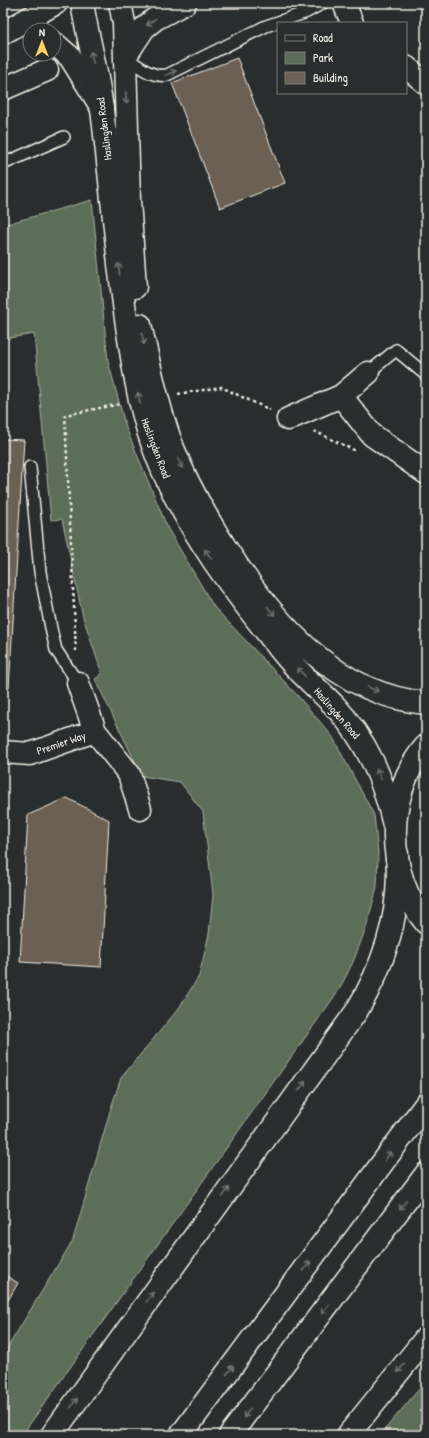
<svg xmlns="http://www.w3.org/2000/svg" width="429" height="1438" font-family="'Patrick Hand',sans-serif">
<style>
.green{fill:#5c6e58;stroke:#a8b0a0}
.building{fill:#6c6153;stroke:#f4f1e8}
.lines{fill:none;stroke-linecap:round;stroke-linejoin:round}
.service-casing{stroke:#f4f1e8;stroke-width:14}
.minor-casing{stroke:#f4f1e8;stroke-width:25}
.secondary-casing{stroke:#f4f1e8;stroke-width:25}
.trunk-casing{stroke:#f4f1e8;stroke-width:25}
.motorway-casing{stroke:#f4f1e8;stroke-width:25}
.path{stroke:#f4f1e8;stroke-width:2.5;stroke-dasharray:3 3;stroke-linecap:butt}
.service{stroke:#2a2d2e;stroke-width:11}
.minor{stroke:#2a2d2e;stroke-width:22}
.secondary{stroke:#2a2d2e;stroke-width:22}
.trunk{stroke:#2a2d2e;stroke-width:22}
.motorway{stroke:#2a2d2e;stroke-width:22}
.oneway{stroke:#71726f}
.labels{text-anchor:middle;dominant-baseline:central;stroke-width:4;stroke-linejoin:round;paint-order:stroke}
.street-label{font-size:11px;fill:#f4f1e8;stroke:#2a2d2e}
</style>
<rect width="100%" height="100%" fill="#2a2d2e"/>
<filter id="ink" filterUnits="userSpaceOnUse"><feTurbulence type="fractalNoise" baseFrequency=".025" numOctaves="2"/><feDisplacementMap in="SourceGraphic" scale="8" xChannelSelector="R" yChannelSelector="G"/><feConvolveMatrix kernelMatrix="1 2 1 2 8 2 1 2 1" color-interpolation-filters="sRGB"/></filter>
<g filter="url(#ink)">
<path class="green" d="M92,200L108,361L126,428L168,529L214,607L297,695L332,736L374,815L378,853L377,887L366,928L353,962L339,990L22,1435H3V1355L73,1240L110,1111L121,1078L179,1008L199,976L209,934L213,894L203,812L180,782L142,776L95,679L102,674L83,617L62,519L51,520L34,334L3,339V225Z
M426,1381V1435H380Z"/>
<path class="building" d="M237,58L285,183L220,208L172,83Z
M3,439L24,440L9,688L3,687Z
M67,798L109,820L101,967L20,962L28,815Z
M3,1274L18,1283L3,1309Z"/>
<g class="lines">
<defs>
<path id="service" d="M125,57C138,65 151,78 167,75L266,26L307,12L323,3
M3,164L64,137
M368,373L396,350L426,375
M30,467L40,572L52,633L56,650L78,683"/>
<path id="minor" d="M344,3L352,23
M406,67L426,83
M3,89L47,70
M341,396L372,435L426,473
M288,419L341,396L368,373
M78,683L95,731L129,774L140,809
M3,752L30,754L95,731"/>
<path id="secondary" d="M3,33L56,3
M54,43L70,57L102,108"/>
<path id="trunk" d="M82,3C88,39 98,74 102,110C112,188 117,267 130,345C136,384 143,422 158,459C187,531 235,593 283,653C298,672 317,688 334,705C367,741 383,778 394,825
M120,3L124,23L129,200L135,287
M125,57L144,28L155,19L185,3
M140,325C150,367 158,408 173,448C187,484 206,517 227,550C273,621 335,695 426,703
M426,746C384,794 385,874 426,923"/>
<path id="motorway" d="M52,1435L356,1012C385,964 402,910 397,854
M181,1435L426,1104
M230,1435L426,1174
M348,1435L426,1338"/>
</defs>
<use href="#service" class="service-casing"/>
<use href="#minor" class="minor-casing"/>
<use href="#secondary" class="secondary-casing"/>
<use href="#trunk" class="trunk-casing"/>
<use href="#motorway" class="motorway-casing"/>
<path class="path" d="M178,394L221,387L270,410
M314,431L356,451
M76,651L65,415L120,404"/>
<use href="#service" class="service"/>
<use href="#minor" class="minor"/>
<use href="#secondary" class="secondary"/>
<use href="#trunk" class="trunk"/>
<use href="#motorway" class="motorway"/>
</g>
<defs><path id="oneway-shaft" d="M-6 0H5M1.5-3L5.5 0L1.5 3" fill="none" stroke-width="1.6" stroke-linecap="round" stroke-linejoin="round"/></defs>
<g class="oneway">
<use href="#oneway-shaft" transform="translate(151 22) rotate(143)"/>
<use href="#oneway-shaft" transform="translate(92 57) rotate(-101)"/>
<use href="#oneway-shaft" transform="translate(171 73) rotate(-24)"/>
<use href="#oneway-shaft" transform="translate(126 98) rotate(88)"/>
<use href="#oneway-shaft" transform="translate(119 269) rotate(-96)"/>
<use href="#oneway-shaft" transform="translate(143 339) rotate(78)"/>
<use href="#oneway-shaft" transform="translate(139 398) rotate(-102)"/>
<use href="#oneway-shaft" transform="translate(180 463) rotate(65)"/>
<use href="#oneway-shaft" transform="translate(208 554) rotate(-124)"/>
<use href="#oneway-shaft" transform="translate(271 611) rotate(50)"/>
<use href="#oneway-shaft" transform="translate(301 672) rotate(-134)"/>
<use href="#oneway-shaft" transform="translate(373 689) rotate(23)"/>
<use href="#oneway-shaft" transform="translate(379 774) rotate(-114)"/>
<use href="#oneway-shaft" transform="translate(302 1086) rotate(-54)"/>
<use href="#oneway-shaft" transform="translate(388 1156) rotate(-54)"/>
<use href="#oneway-shaft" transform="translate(226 1192) rotate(-54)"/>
<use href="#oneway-shaft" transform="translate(403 1205) rotate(127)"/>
<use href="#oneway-shaft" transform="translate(307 1266) rotate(-53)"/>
<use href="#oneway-shaft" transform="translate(150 1297) rotate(-54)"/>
<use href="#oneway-shaft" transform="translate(325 1309) rotate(127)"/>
<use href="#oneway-shaft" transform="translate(401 1368) rotate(129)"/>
<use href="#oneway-shaft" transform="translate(230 1370) rotate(-53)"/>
<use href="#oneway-shaft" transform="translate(74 1403) rotate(-55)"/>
<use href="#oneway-shaft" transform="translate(247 1413) rotate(127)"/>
</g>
</g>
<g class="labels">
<g class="street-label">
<text transform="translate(104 129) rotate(-97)">Haslingden Road</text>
<text transform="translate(156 448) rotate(69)">Haslingden Road</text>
<text transform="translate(337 713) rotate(49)">Haslingden Road</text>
<text transform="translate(61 743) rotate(-19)">Premier Way</text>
</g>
</g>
<rect width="429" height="1438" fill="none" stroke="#2a2d2e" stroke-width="16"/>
<rect x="8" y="8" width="413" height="1422" fill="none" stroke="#f4f1e8" stroke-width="1.5" filter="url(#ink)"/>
<rect x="277" y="22" width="130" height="72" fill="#2a2d2e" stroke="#7b7b78"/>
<rect x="285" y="35" width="20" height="6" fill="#2a2d2e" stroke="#7b7b78"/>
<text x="313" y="42" font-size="12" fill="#f4f1e8">Road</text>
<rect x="285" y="52" width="20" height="12" fill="#5c6e58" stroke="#7b7b78"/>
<text x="313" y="62" font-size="12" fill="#f4f1e8">Park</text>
<rect x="285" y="72" width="20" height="12" fill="#6c6153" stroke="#7b7b78"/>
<text x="313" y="82" font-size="12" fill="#f4f1e8">Building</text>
<g transform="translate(42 42)"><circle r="19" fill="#2a2d2e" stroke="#7b7b78"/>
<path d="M0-3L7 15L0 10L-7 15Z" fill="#ffd166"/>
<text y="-6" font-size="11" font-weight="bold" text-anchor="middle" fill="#f4f1e8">N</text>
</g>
</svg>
